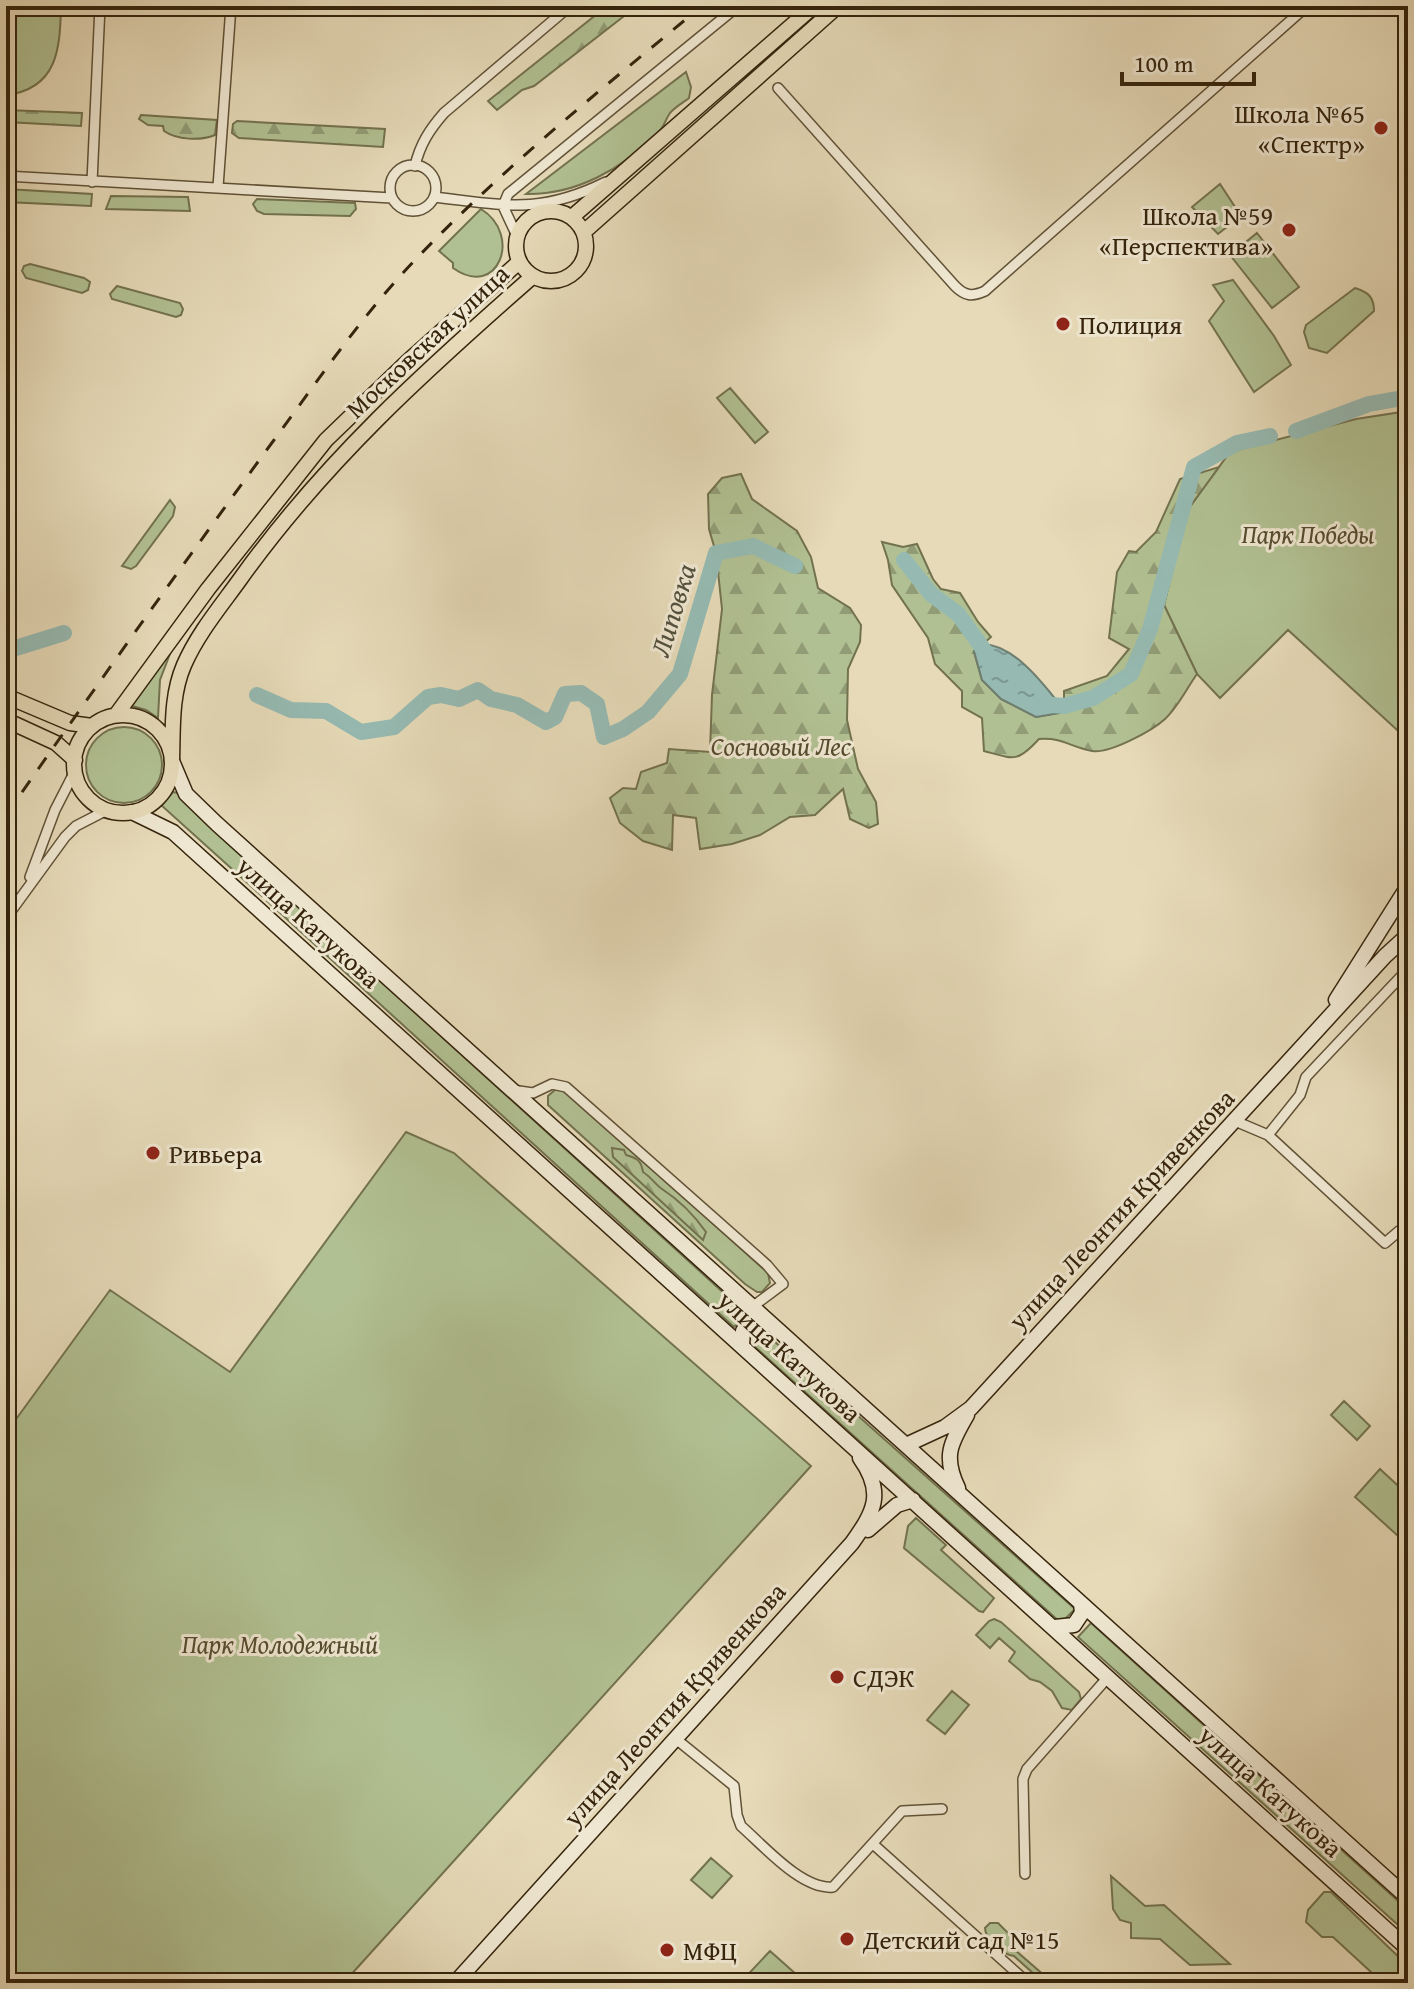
<svg xmlns="http://www.w3.org/2000/svg" width="1414" height="1989" font-family="'Gentium Book Plus',serif">
<style>
.green{fill:#b1c092;stroke:#73724f;stroke-width:2}
.forest{fill:url(#forest-firs);stroke:#73724f;stroke-width:2}
.water{fill:url(#water-ripples);stroke:#6f7e70;stroke-width:2}
.lines{fill:none;stroke-linecap:round;stroke-linejoin:round}
.river{stroke:#96bab2;stroke-width:16}
.street-casing{stroke:#615237;stroke-width:12}
.secondary-casing{stroke:#35240c;stroke-width:17}
.primary-casing{stroke:#35240c;stroke-width:17}
.street{stroke:#efe7d1;stroke-width:9}
.secondary{stroke:#efe7d1;stroke-width:14}
.primary{stroke:#e6dab8;stroke-width:14}
.rail{stroke:#35240c;stroke-width:3;stroke-dasharray:14 14;stroke-linecap:butt}
.poi-dot{fill:#8f2418;stroke:#efe7d1;stroke-width:3}
.labels{text-anchor:middle;dominant-baseline:central;stroke-width:6;stroke-linejoin:round;paint-order:stroke}
.poi-label{font-size:26px;fill:#35240c;stroke:#efe7d1;text-anchor:start}
.street-label{font-size:26px;fill:#35240c;stroke:#efe7d1}
.park-label{font-size:26px;font-style:italic;fill:#544b2e;stroke:#efe7d1}
.water-label{font-size:28px;font-style:italic;fill:#52513e;stroke:#efe7d1}
</style>
<defs>
<pattern id="forest-firs" width="22" height="20" patternUnits="userSpaceOnUse" patternTransform="scale(2)"><rect width="22" height="20" fill="#b1c092"/><path d="M5 1l3.5 6h-7zM16 11l3.5 6h-7z" fill="#919c76"/></pattern>
<pattern id="water-ripples" width="26" height="14" patternUnits="userSpaceOnUse" patternTransform="scale(2)"><rect width="26" height="14" fill="#96bab2"/><path d="M2 4q2-2 4 0t4 0M15 11q2-2 4 0t4 0" fill="none" stroke="#7b978f"/></pattern>
</defs>
<rect width="100%" height="100%" fill="#e6dab8"/>
<filter id="stains"><feTurbulence type="fractalNoise" baseFrequency=".0025" numOctaves="4"/><feColorMatrix values="0 0 0 0 .2 0 0 0 0 .09 0 0 0 0 .02 0 0 0 .5 -.17"/></filter>
<radialGradient id="worn" r=".72"><stop offset=".6" stop-color="#630" stop-opacity="0"/><stop offset="1" stop-color="#630" stop-opacity=".3"/></radialGradient>
<path class="green" d="M6,6H61C60,48 58,89 6,95Z
M686,72L691,87L689,98C684,102 675,107 670,113C665,120 664,128 657,134C622,169 576,195 526,194Z
M1220,184L1241,216L1218,234L1192,207Z
M6,189L92,194L91,206L6,202Z
M111,196L188,197L190,211L106,209Z
M257,199L355,203L356,209L350,216L264,214L257,211L253,204Z
M481,209C523,235 498,300 453,268V263L439,251Z
M1257,233L1299,287L1272,308L1230,255Z
M30,264L84,278L90,282L88,290L82,293L26,278L22,271L24,266Z
M1233,280L1274,336L1291,365L1254,392L1209,321L1224,301L1213,285Z
M117,286L180,303L183,309L181,315L176,317L112,299L110,294Z
M1355,288C1368,292 1374,297 1374,311L1327,353L1309,348L1304,332L1306,325Z
M730,388L768,432L755,443L717,398Z
M1408,411V740L1288,630L1220,698L1197,674L1164,605L1186,512L1230,452L1356,419Z
M170,500L175,507L173,516L136,566L131,569L122,566Z
M173,646L160,680L158,718L146,710L132,706Z
M86 765a38 38 0 1 1 76 0a38 38 0 1 1-76 0Z
M173,792L178,793L273,884L262,896L161,805Z
M278,888L748,1315L734,1327L267,901Z
M556,1089L566,1091L768,1273L770,1283L762,1292H757L745,1284L548,1105V1096Z
M406,1132L454,1153L811,1466L348,1978L354,1983H6V1433L110,1290L230,1372Z
M765,1333L1075,1609L1061,1623L752,1344Z
M1344,1401L1370,1426L1357,1440L1331,1415Z
M1380,1469L1408,1495V1545L1355,1497Z
M916,1518L946,1545L941,1550L994,1598L983,1612L979,1611L904,1548L908,1526Z
M994,1619L1001,1622L1079,1692L1081,1699L1072,1710L1062,1708L1052,1691L1040,1682L1030,1679L1009,1661L1015,1652L999,1638L990,1648L976,1635L989,1621Z
M1091,1623L1408,1910V1934L1078,1637Z
M952,1691L969,1705L945,1734L927,1720Z
M711,1858L732,1876L712,1898L691,1880Z
M1111,1876L1145,1906L1164,1905L1230,1964L1190,1965L1160,1939L1131,1938V1923L1120,1920L1113,1909Z
M1324,1892H1331L1403,1961L1405,1970L1408,1974V1983H1372V1973L1333,1937H1322L1306,1922L1308,1910Z
M990,1923H998L1016,1941L1015,1950L1053,1983H1044L1014,1956C1003,1955 985,1939 985,1928Z
M770,1951L806,1983H740Z"/>
<path class="forest" d="M607,6H637L534,86L522,90L497,110L488,101Z
M6,110L82,113L81,126L6,122Z
M141,115L217,120L215,135C200,141 177,140 164,131L163,126L148,125L139,119Z
M237,121L385,129L383,147L239,138L232,133L233,124Z
M1219,467L1186,512L1164,605L1197,674C1187,688 1178,707 1165,719C1152,731 1109,754 1092,751C1071,747 1061,737 1039,739C1017,763 1014,759 984,751L982,718L962,707V691L935,664L928,638L892,585L888,560L882,542L903,547L917,544L933,579L941,589L960,593L978,622L991,637L974,652L982,680L1001,699L1036,717L1070,711L1064,706V691L1107,676L1129,649L1109,638L1117,572L1129,551L1136,552L1156,532L1180,479Z
M741,474L752,499L797,531L811,557L818,588L850,608L861,625L860,642L848,669L847,720L858,769L876,802L878,824L869,828L850,819L843,789L815,815L790,817L760,835L732,844L700,849L696,818L673,815L672,850L643,841L620,823L610,798L623,788L636,789L641,772L667,763L669,749L710,752L712,695L722,609L716,553L709,529L708,494L722,478Z
M612,1148L624,1150L626,1155C637,1158 641,1160 643,1172C651,1177 655,1184 662,1189C679,1200 694,1215 706,1232L703,1240L613,1157Z"/>
<path class="water" d="M983,644C1014,645 1043,683 1061,706L1060,713L1036,717L1001,699L982,680L974,651Z"/>
<g class="lines">
<path class="river" d="M1296,431L1369,404L1408,397
M904,560L931,594L958,614L994,664
M6,651L64,633
M257,695L291,710L326,711L361,732L394,727L428,697L441,695L459,699L478,690L491,699L517,705L546,722L555,717L565,694L581,693L597,704L604,737L623,729L648,712L680,674L716,553L753,546L795,566
M1040,704L1064,706L1093,698L1131,674L1150,629L1194,467L1237,443L1270,436"/>
<defs>
<path id="street" d="M778,88L955,286C965,296 972,297 985,291L1307,6
M390 188a23 23 0 1 1 46 0a23 23 0 1 1-46 0Z
M415,166C420,144 430,129 444,113L570,6
M6,176L392,198
M92,182L100,6
M218,187L231,6
M434,197C504,205 539,215 606,182
M503,206L508,194L738,6
M503,206L517,236
M539,207L555,211
M30,877L55,810L74,773
M6,918L65,837L76,826L107,810
M512,1090L533,1093L552,1084L566,1087L767,1265L783,1284L752,1307
M1235,1121L1268,1135L1385,1243L1399,1231L1408,1239
M1268,1135L1300,1095L1306,1077L1408,969
M676,1739L734,1786L737,1815L741,1826C764,1846 802,1890 833,1887L902,1811L942,1809
M873,1844L1028,1983
M1025,1874L1023,1779L1027,1769L1109,1676"/>
<path id="secondary" d="M172,761L186,794L217,824L1408,1898
M132,812L173,832L1408,1949
M1336,1000L1408,886
M742,1345L743,1331L751,1323L768,1322
M906,1445L945,1427L971,1408L1385,956L1408,935
M958,1488C943,1457 950,1444 967,1415
M868,1530L897,1505L913,1500
M1055,1627L1074,1625L1082,1613L1081,1603
M455,1983L852,1543C874,1512 885,1493 860,1458"/>
<path id="primary" d="M516 246a35 35 0 1 1 70 0a35 35 0 1 1-70 0Z
M572,217L814,6
M585,231L838,6
M6,696L70,723L92,726
M116,715L208,589L326,440L407,362L519,262
M74 764a49 49 0 1 1 98 0a49 49 0 1 1-98 0Z
M6,720L56,743L75,760
M172,761C173,728 171,695 184,665C198,633 221,606 241,578C325,461 425,371 532,277"/>
</defs>
<use href="#street" class="street-casing"/>
<use href="#secondary" class="secondary-casing"/>
<use href="#primary" class="primary-casing"/>
<use href="#street" class="street"/>
<use href="#secondary" class="secondary"/>
<use href="#primary" class="primary"/>
<path class="rail" d="M6,815C94,689 183,564 274,440C319,379 363,314 416,259C504,167 604,87 702,6"/>
</g>
<g class="poi-dot">
<circle cx="1381" cy="128" r="8"/>
<circle cx="1289" cy="230" r="8"/>
<circle cx="1063" cy="324" r="8"/>
<circle cx="153" cy="1153" r="8"/>
<circle cx="837" cy="1677" r="8"/>
<circle cx="847" cy="1939" r="8"/>
<circle cx="667" cy="1950" r="8"/>
</g>
<g class="labels">
<g class="poi-label">
<text x="1365" y="113" text-anchor="end">Школа №65<tspan x="1365" dy="30">«Спектр»</tspan></text>
<text x="1273" y="215" text-anchor="end">Школа №59<tspan x="1273" dy="30">«Перспектива»</tspan></text>
<text x="1079" y="324">Полиция</text>
<text x="169" y="1153">Ривьера</text>
<text x="853" y="1677">СДЭК</text>
<text x="863" y="1939">Детский сад №15</text>
<text x="683" y="1950">МФЦ</text>
</g>
<g class="street-label">
<text transform="translate(427 341) rotate(-43)">Московская улица</text>
<text transform="translate(309 922) rotate(42)">улица Катукова</text>
<text transform="translate(1121 1209) rotate(-47)">улица Леонтия Кривенкова</text>
<text transform="translate(790 1356) rotate(42)">улица Катукова</text>
<text transform="translate(674 1704) rotate(-48)">улица Леонтия Кривенкова</text>
<text transform="translate(1271 1791) rotate(42)">улица Катукова</text>
</g>
<g class="park-label">
<text x="1308" y="533">Парк Победы</text>
<text x="781" y="745">Сосновый Лес</text>
<text x="280" y="1643">Парк Молодежный</text>
</g>
<g class="water-label">
<text transform="translate(672 610) rotate(-73)">Липовка</text>
</g>
</g>
<rect width="1414" height="1989" fill="none" stroke="#e6dab8" stroke-width="32"/>
<rect x="8" y="8" width="1398" height="1973" fill="none" stroke="#35240c" stroke-width="4"/>
<rect x="16" y="16" width="1382" height="1957" fill="none" stroke="#35240c" stroke-width="2"/>
<path d="M1122 72v12h132v-12" fill="none" stroke="#35240c" stroke-width="4"/>
<text x="1134" y="72" font-size="24" fill="#35240c" stroke="#efe7d1" stroke-width="6" paint-order="stroke">100 m</text>
<rect width="100%" height="100%" filter="url(#stains)"/>
<rect width="100%" height="100%" fill="url(#worn)"/>
</svg>
